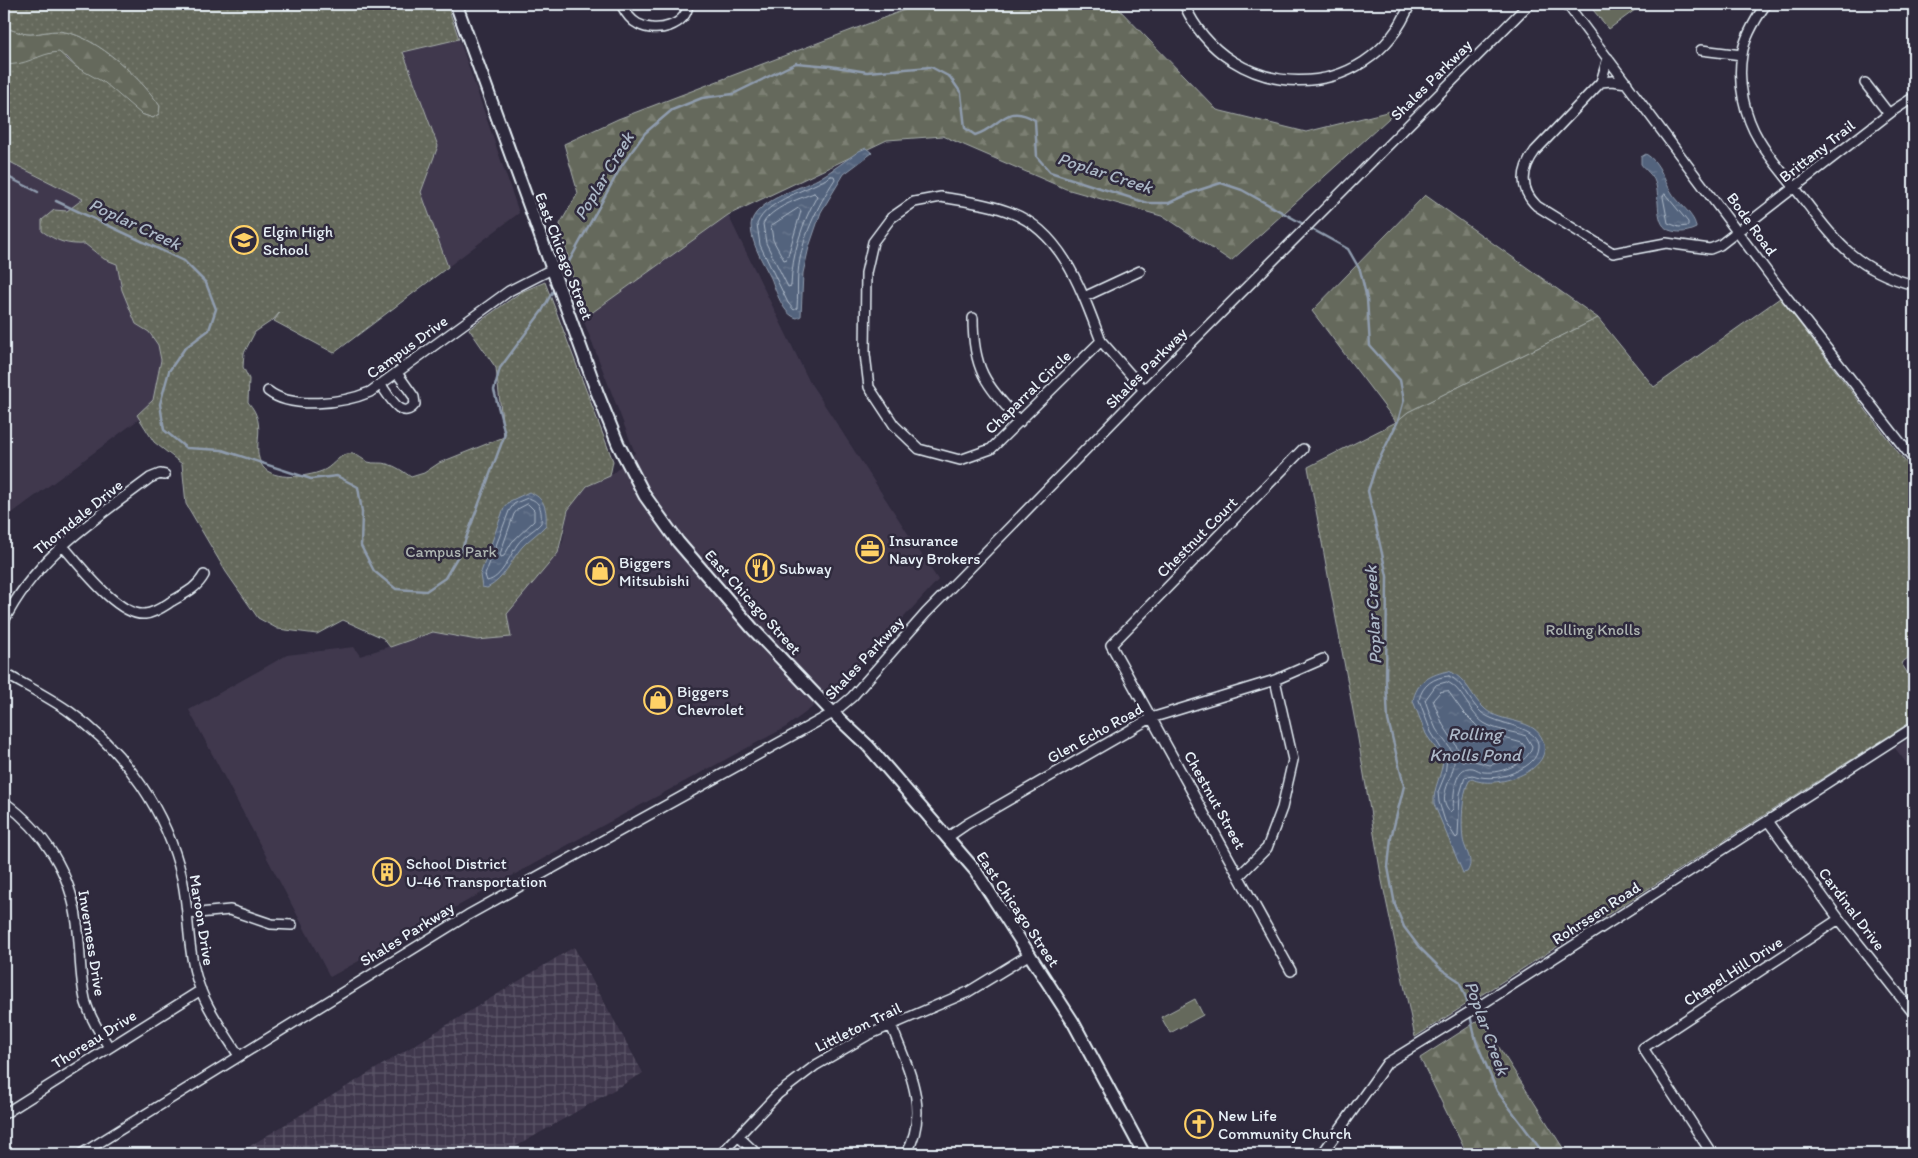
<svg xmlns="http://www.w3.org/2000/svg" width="1918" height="1158" font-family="Itim,sans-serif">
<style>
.built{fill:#41394e}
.industrial{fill:url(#industrial-grid)}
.green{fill:#65695b;stroke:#a6adaa}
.forest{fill:url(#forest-firs);stroke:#a6adaa}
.park{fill:url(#park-dots);stroke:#a6adaa}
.water{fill:url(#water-ripples);stroke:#8f9cae}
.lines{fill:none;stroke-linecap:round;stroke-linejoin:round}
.shore{stroke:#acb8c7;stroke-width:1}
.stream{stroke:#8f9cae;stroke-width:2.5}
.minor-casing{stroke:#e8f1f8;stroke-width:12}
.major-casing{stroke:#e8f1f8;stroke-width:15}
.minor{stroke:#2f2a3d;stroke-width:9}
.major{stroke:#2f2a3d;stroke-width:11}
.labels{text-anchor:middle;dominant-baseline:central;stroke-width:5;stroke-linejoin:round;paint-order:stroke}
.street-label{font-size:16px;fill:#e8f1f8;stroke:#2f2a3d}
.poi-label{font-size:16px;fill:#e8f1f8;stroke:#2f2a3d;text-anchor:start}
.park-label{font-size:16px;fill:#adb4b1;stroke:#2f2a3d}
.water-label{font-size:18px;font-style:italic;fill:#acb8c7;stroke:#2f2a3d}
</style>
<defs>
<pattern id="industrial-grid" width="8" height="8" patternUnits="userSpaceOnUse" patternTransform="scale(1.25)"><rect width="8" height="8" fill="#41394e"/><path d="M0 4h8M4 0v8" fill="none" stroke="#5c5668"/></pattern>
<pattern id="forest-firs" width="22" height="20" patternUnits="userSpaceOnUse" patternTransform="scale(1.25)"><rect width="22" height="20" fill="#65695b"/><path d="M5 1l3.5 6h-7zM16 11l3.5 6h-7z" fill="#7b7f73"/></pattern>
<pattern id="park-dots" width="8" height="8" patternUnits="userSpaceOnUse" patternTransform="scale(1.25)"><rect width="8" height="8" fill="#65695b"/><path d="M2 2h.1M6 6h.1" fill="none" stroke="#7b7f73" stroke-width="1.8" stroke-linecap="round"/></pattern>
<pattern id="water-ripples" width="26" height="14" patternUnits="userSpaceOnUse" patternTransform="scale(1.25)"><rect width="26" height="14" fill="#53637d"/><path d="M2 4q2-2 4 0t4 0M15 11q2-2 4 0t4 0" fill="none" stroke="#6c7a90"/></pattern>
</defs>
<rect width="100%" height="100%" fill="#2f2a3d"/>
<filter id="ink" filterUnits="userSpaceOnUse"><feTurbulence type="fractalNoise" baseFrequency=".02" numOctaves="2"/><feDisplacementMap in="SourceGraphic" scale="10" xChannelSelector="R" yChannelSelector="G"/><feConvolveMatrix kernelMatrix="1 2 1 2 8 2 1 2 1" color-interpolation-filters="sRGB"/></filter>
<g filter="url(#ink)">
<path class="built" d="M4,4H447L519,213L334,353L273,320L4,519Z
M728,215L809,381L938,580L841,686L786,727L600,827L330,977L189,710L287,655L354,647L360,656L433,632L507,614L558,553L563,541L568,510L587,486L610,476L635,453L583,319Z
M1914,736V773L1895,748Z"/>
<path class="industrial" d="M574,947L643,1073L503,1154H237Z"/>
<path class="green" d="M1588,4H1643L1609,29Z
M1195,999L1203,1015L1170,1033L1161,1017Z"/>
<path class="forest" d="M920,4H1114L1217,110L1306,132L1399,109L1231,261L1165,217L1066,189L943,136L887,140L728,215L583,319L560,224L578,193L564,144L618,119Z
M4,27C12,30 22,34 30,34C41,34 53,29 65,32C97,37 142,79 160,106L159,114L153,118L141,114L76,67L67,57L52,53L16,66L4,64Z
M1425,195L1598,318L1408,412L1396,422L1312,311Z
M1481,1019L1556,1137L1567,1154H1467L1420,1058Z"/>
<path class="park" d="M4,4H447L459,39L403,52L438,146L421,192L448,267L334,353L274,321L280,312L273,320L255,332L244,353L243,367L249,379L248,402C270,427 249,446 263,467C274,481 307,477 322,471C331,468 338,456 347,454C356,452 361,459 368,462C374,464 381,462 387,464C396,466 404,472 411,477L424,473L439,463L504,437L496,368L469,329L521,292L545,282L613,461L610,476L587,486L568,510L558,553L507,614L511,637L477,640L433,632L390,647L383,638L343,620L317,634L278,629L258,618L226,572L186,504L182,464L154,442L137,415L153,400L161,360L158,345L149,332L136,324L122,290L117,264L104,259L85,244C67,245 56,241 42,231V220L54,210L67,211L83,199L4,159V64C26,67 39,53 59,52L76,67L105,83L141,114L153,118L159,114L160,106C142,79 97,37 65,32C53,29 41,34 30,34C22,34 12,30 4,27Z
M1780,298L1914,473V654L1901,663L1914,683V720L1415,1037L1382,881L1356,727L1308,467L1396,422L1408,412L1598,318L1654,387Z"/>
<path class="water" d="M866,148L872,153L844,174L821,212L809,247L803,273L801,316L797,318C783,315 776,291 771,278C763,262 751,244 751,225C752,202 801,188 818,179C832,171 846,160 859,151Z
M1646,154C1661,163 1663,180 1672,193C1678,203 1696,216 1696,228C1688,232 1681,233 1672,231C1653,227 1661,197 1655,182C1653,175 1645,170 1641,164V157Z
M529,492C545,498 547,509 546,525C539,533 529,539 522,547C510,561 505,579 487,588L482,587L480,575L504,508L510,501Z
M1449,671C1468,679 1470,696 1485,709C1501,724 1535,717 1543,741C1554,772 1493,790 1472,779L1469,781C1462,793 1461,825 1463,839C1465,852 1475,860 1467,872L1463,873L1434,804C1433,787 1442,776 1443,759L1426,734L1413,701C1416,682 1431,674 1449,671Z"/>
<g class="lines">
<path class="shore" d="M831,176H834L835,179C817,207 801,239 798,273C797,285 798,297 797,308L794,310L788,303L760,245L757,224C767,199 810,190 831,176Z
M814,193L817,196C802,223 792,254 791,286L788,287L766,243L763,224C771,208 798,199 814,193Z
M1665,194L1688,222V226L1679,227L1668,223L1663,197Z
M799,208L801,211L787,259L784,260L773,240L771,226Z
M528,498C541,501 542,511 541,523C534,531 523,536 517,545C509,557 502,578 487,581L485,575L509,511L514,504Z
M528,504L534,510V521L512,542L504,556L501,557L500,554L514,514L518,509Z
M1449,676C1465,683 1468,701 1481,712C1496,726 1541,725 1538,748C1537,759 1529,765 1519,770C1504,778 1488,780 1472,775L1465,777L1460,794L1458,836L1456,838L1445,821L1439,802L1438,792L1445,775L1447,758L1431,732L1419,700C1422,685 1434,677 1449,676Z
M1447,682C1462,687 1469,713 1484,723C1497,731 1512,731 1526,736L1532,746C1529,763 1501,774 1484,772C1480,772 1477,769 1473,768C1453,765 1454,796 1453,809L1450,812C1435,797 1455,777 1454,760C1453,748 1442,739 1436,729C1432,720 1428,709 1425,700L1436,685Z
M1448,691L1463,712L1480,729L1493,735L1522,743L1525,747L1523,751L1507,760L1490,765L1474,761H1462L1456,745L1443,725L1433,700L1440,692Z"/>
<path class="stream" d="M4,175L38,192
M56,201L184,261L206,283L216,309L209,330L185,348L169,371L160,404L164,430L186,448L222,450L311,479L337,476L358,487L362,512L361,546L374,571L396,589L426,591L445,578L462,549L505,434L494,390L500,368L542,311L555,287
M1310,228L1348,249L1360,270L1367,299L1370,346L1400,380L1404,400L1398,421L1376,466L1368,491L1387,576L1386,681L1388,720L1404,786L1391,838L1388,867L1395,905L1404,927L1419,947L1441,969L1459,981L1466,998L1476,1041L1497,1091L1544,1154
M560,278L622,165L645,133L672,110L702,98L733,94L796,63L830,66L867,72L931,67L950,77L961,93L965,128L975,135C1001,127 1005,102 1035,120L1037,157L1050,172L1147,203H1169L1193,192L1221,183L1242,190L1305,225"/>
<defs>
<path id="minor" d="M621,4C625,12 630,20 638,24C656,34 687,26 688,4
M1184,4C1228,104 1369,108 1410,4
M1567,4L1777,285L1914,460
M1766,4C1757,17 1744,39 1742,55C1737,83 1745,117 1759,140C1770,159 1785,175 1798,192C1835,240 1853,269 1914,285
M1701,50L1742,55
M1608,58L1601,82L1535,151C1521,170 1519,189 1537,206L1613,253L1666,243L1710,249L1720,245L1894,110L1914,97
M1601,82L1612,81L1627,83
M1865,83L1889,114
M941,197C964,201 991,204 1012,213C1064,233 1083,295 1101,341L991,449L960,460L919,449L894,425L869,387L865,354L866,273L873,242L891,218L914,202Z
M1084,297L1140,271
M973,318C973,371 986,384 1020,422
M1101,341L1144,390
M381,385C389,396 402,422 415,404L414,397L397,373
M268,391C292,410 344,403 370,392L509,291L552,269
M62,545C79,564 118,617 145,614C155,613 164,606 172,601C186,593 197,588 204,575
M4,621C37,555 93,521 150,478L160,474L165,475
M4,673C26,686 49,697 70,712C125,751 167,812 182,878C189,909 187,942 195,972C202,1003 223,1030 239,1056
M4,802C44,831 71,873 77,923C81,949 79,977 86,1003C91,1019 100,1033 109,1047
M1768,821L1839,919L1914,1014
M948,837L967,824L1151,718L1275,680L1323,659
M1240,875L1267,848L1282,808L1293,760L1275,680
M188,914L230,910L271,924L292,925
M1291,971L1111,645L1303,449
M891,1025C908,1068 931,1110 906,1154
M4,1114L201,990
M739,1137L757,1154
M81,1154L468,915L833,713L852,697L926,613L1144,390L1529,4
M721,1154L778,1094L816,1065L868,1035L968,992L1030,954
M1322,1154L1387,1063L1484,1003L1914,727
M1712,1154L1643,1048L1839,919"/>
<path id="major" d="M456,4L597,392L618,444L645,496L678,542L753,629L833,713L868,746L975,870L1073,1022L1144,1154"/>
</defs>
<use href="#minor" class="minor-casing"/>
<use href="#major" class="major-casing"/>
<use href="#minor" class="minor"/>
<use href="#major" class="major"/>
</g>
</g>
<defs>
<symbol id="school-ring" viewBox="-11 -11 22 22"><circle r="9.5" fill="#2f2a3d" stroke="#ffd166" stroke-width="1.5"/><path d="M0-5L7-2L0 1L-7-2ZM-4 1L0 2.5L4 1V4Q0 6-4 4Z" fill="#ffd166"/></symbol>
<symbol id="office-ring" viewBox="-11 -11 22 22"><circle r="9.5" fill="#2f2a3d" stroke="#ffd166" stroke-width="1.5"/><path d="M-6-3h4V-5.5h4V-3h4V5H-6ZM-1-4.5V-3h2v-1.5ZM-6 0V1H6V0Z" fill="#ffd166"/></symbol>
<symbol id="restaurant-ring" viewBox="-11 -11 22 22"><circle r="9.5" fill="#2f2a3d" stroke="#ffd166" stroke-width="1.5"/><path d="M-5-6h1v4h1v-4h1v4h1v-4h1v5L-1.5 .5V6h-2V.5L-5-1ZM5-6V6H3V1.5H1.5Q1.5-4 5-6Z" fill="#ffd166"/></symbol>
<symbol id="shop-ring" viewBox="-11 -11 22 22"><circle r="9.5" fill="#2f2a3d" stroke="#ffd166" stroke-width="1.5"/><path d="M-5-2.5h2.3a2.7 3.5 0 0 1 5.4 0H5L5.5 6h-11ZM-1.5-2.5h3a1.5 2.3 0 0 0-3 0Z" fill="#ffd166"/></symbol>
<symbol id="building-ring" viewBox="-11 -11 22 22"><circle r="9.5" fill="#2f2a3d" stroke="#ffd166" stroke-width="1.5"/><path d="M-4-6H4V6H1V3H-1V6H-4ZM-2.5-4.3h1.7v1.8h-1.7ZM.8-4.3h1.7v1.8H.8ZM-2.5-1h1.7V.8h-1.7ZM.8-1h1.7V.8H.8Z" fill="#ffd166"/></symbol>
<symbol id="church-ring" viewBox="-11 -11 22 22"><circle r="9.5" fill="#2f2a3d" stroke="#ffd166" stroke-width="1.5"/><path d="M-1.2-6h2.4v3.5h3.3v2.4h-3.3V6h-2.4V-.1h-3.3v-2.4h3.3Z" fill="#ffd166"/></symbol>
</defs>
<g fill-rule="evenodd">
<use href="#school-ring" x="228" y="224" width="32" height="32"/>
<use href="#office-ring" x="854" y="533" width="32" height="32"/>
<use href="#restaurant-ring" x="744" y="552" width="32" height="32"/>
<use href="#shop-ring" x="584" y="555" width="32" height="32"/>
<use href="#shop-ring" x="642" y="684" width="32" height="32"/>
<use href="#building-ring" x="371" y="856" width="32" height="32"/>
<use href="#church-ring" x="1183" y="1108" width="32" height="32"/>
</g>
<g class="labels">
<g class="street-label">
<text transform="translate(1431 80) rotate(-45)">Shales Parkway</text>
<text transform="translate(1817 151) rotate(-38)">Brittany Trail</text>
<text transform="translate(1752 224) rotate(54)">Bode Road</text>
<text transform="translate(564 256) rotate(69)">East Chicago Street</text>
<text transform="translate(407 347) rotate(-36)">Campus Drive</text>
<text transform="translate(1146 368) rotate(-45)">Shales Parkway</text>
<text transform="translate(1028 392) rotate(-44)">Chaparral Circle</text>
<text transform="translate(78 517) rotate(-39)">Thorndale Drive</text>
<text transform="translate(1197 537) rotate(-45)">Chestnut Court</text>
<text transform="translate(753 602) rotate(48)">East Chicago Street</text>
<text transform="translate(864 658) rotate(-47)">Shales Parkway</text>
<text transform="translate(1095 733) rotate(-29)">Glen Echo Road</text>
<text transform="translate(1215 800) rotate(61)">Chestnut Street</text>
<text transform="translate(1018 909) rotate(56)">East Chicago Street</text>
<text transform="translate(1852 909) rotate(53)">Cardinal Drive</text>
<text transform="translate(1596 913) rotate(-33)">Rohrssen Road</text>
<text transform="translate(202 920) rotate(81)">Maroon Drive</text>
<text transform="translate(407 934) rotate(-32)">Shales Parkway</text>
<text transform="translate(92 943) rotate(81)">Inverness Drive</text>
<text transform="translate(1733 971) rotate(-33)">Chapel Hill Drive</text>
<text transform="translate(858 1027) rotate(-26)">Littleton Trail</text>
<text transform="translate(94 1039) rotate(-32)">Thoreau Drive</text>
</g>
<g class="poi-label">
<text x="263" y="231">Elgin High<tspan x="263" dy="18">School</tspan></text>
<text x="889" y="540">Insurance<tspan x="889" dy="18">Navy Brokers</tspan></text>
<text x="619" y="562">Biggers<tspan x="619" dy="18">Mitsubishi</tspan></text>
<text x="779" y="568">Subway</text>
<text x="677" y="691">Biggers<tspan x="677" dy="18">Chevrolet</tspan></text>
<text x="406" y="863">School District<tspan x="406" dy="18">U-46 Transportation</tspan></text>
<text x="1218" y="1115">New Life<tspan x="1218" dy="18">Community Church</tspan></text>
</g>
<g class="park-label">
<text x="451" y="551">Campus Park</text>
<text x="1593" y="629">Rolling Knolls</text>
</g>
<g class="water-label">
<text transform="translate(1105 173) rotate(18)">Poplar Creek</text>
<text transform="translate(604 176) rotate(-59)">Poplar Creek</text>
<text transform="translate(135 224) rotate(25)">Poplar Creek</text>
<text transform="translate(1373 615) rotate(-93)">Poplar Creek</text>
<text x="1475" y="734">Rolling<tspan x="1475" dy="21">Knolls Pond</tspan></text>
<text transform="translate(1487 1028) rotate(70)">Poplar Creek</text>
</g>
</g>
<rect width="1918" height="1158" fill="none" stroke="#2f2a3d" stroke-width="20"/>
<rect x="10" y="10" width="1898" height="1138" fill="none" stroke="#e8f1f8" stroke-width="2" filter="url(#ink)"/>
</svg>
